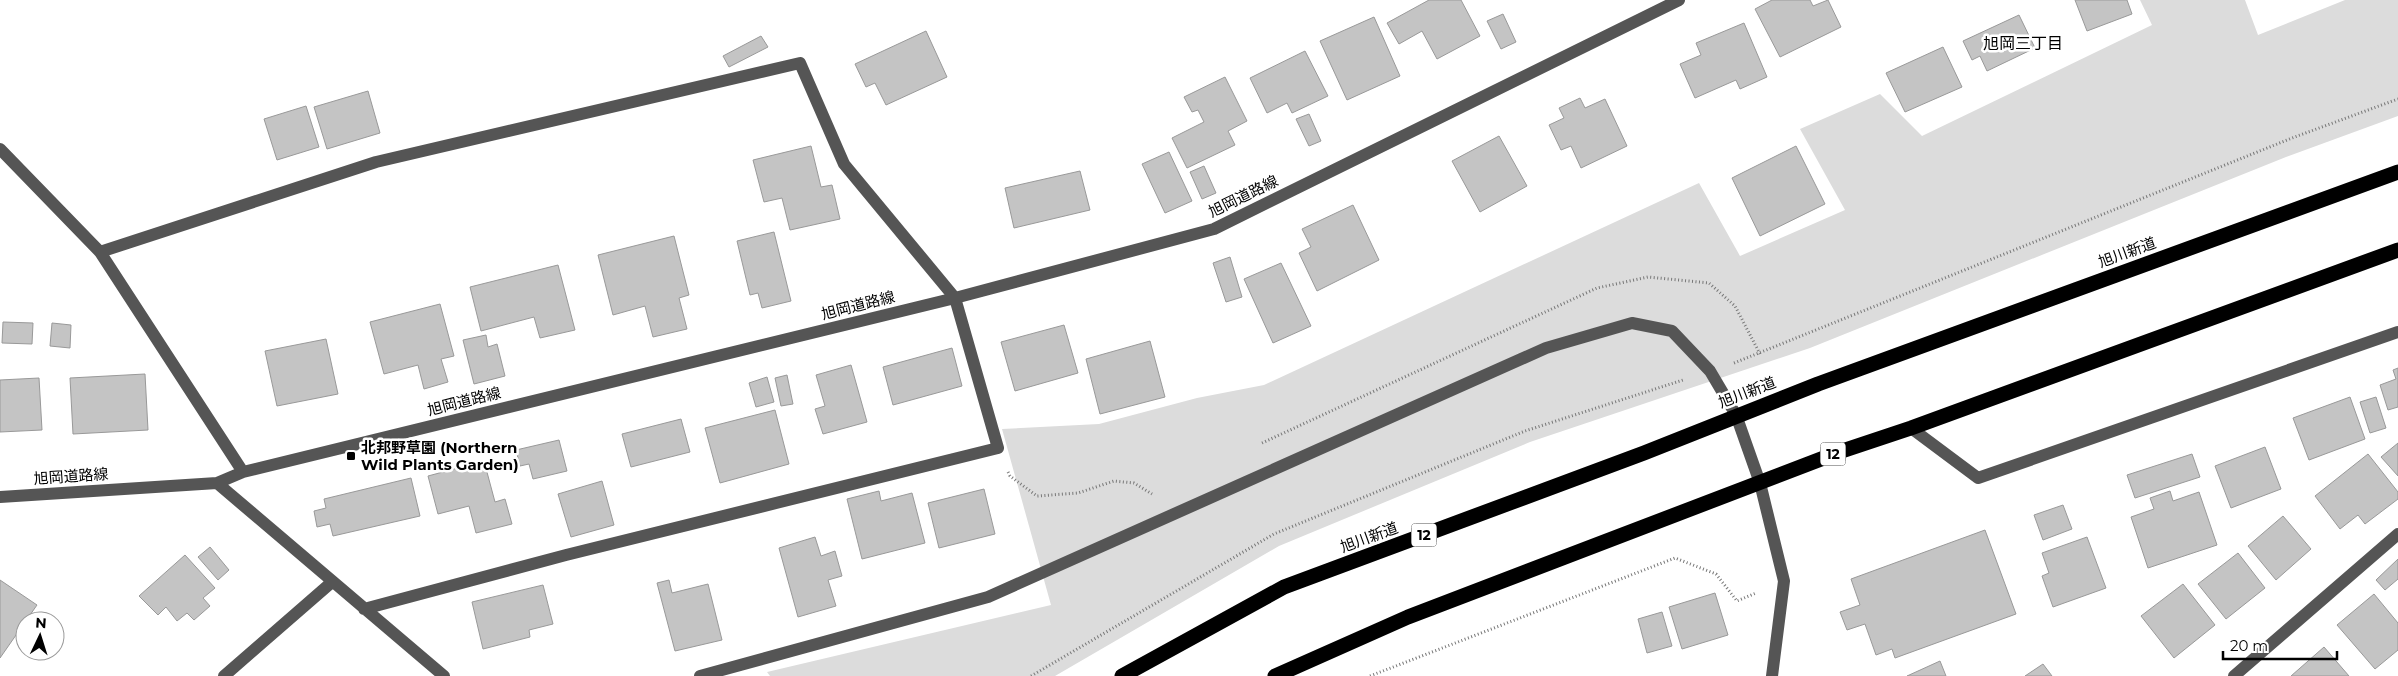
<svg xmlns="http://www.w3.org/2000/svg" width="2398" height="676" font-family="Montserrat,'Noto Sans JP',sans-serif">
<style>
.green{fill:#dcdcdc}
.building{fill:#c4c4c4;stroke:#999}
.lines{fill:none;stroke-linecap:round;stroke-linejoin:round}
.path{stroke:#777;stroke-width:3;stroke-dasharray:1 2.5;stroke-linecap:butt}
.minor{stroke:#555;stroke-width:12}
.highway{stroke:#000;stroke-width:15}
.poi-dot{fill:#000;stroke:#fff;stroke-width:2}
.labels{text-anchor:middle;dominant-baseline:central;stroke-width:5;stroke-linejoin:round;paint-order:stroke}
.shield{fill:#fff;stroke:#4c4c4c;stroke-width:1}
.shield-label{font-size:14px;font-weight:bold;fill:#000}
.street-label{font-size:15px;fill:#000;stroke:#fff}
.poi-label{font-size:15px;font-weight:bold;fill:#000;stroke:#fff;text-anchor:start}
.neighbourhood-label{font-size:16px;fill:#000;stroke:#fff}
</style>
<rect width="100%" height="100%" fill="#fff"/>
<path class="green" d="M2140,0H2245L2258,35L2345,0H2398V116L2286,157L1810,348L1530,442L1279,546L1055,676H770L767,672L1051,605L1002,429L1099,424L1197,398L1264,385L1699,183L1740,256L1845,210L1800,129L1880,94L1922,136L2152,25Z"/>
<path class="building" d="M1429,0H1461L1480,36L1437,59L1422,31L1399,44L1387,23Z
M1772,0H1810L1813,6L1828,0L1841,27L1780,57L1755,9Z
M2075,0H2127L2132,14L2087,31Z
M1503,14L1516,42L1501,49L1487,21Z
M2019,15L2035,48L1987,71L1980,56L1972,60L1963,41Z
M1374,17L1400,76L1347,100L1320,41Z
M1744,23L1767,77L1740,89L1736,80L1695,98L1680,64L1701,55L1696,43Z
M926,31L947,77L886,105L875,83L866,87L855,64Z
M761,36L768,47L729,67L723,56Z
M1943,47L1962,87L1905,112L1886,73Z
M1305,51L1328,96L1292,113L1287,103L1267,113L1250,78Z
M1225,77L1247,121L1228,131L1235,145L1187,168L1172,138L1204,122L1198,110L1192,112L1184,97Z
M368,91L380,133L327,149L314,107Z
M1580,98L1585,108L1605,99L1627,146L1581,168L1571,146L1561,150L1549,125L1564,118L1559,108Z
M306,106L319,147L277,160L264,119Z
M1309,114L1321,141L1309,146L1296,119Z
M1499,136L1527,186L1480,212L1452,161Z
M811,146L821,187L832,185L840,219L790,230L782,198L764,202L753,160Z
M1796,146L1825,204L1760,236L1732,178Z
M1169,152L1192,201L1165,213L1142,164Z
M1204,166L1216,193L1202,199L1190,172Z
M1080,171L1090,210L1014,228L1005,188Z
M1353,205L1379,260L1317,291L1299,253L1311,247L1302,229Z
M774,232L791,301L762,308L758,293L750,295L737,241Z
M674,236L689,295L679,298L687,329L653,337L645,306L613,315L598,255Z
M1230,257L1242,297L1226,302L1213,263Z
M1281,263L1311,326L1273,343L1244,279Z
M558,265L575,330L540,338L534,317L481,331L470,287Z
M440,304L454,356L441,359L448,382L424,389L418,365L384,374L370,322Z
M3,322L33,323L32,344L2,343Z
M52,323L71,325L70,348L50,346Z
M1064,325L1078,373L1015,391L1001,342Z
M486,335L488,347L497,344L505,376L474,384L463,340Z
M326,339L338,394L277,406L265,351Z
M1150,341L1165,397L1100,414L1086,359Z
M952,348L962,386L893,405L883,367Z
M851,365L867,422L823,434L815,409L825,406L816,375Z
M2398,368V407L2388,410L2380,385L2396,379L2393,370Z
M145,374L148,430L73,434L70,378Z
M787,375L793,404L781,406L775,378Z
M767,377L774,402L756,407L749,383Z
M39,378L42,430L0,432V380Z
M2350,397L2365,439L2309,460L2293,418Z
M2376,397L2386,428L2370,433L2360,402Z
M775,410L789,464L720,483L705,428Z
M681,419L690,452L631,467L622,434Z
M559,440L567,471L533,479L529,464L520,466L516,450Z
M2398,443V476L2381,457Z
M2265,447L2281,489L2231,508L2215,466Z
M2192,454L2200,477L2135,498L2127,475Z
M2368,454L2398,492V499L2365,524L2358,515L2340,529L2315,496Z
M484,461L495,502L505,499L512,524L476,533L469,506L438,514L428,476Z
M411,478L420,516L333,536L330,524L317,527L314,511L326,508L324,499Z
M602,481L614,525L571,537L558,494Z
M984,489L995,534L939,548L928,503Z
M879,491L881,501L912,493L925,543L862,559L847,499Z
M2170,491L2173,501L2199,492L2217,545L2148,568L2131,517L2154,509L2150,498Z
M2063,505L2072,529L2043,540L2034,515Z
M2283,516L2311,549L2276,580L2248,546Z
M1985,530L2016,614L1895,658L1892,649L1876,655L1865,624L1847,630L1840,612L1860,605L1851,579Z
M815,537L821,556L835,551L842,576L828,580L836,606L798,617L779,548Z
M2087,537L2106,588L2053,607L2042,576L2049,573L2042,553Z
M210,547L229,570L218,580L198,557Z
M2238,553L2265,588L2226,619L2198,584Z
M185,555L215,588L203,598L210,606L194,620L187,613L177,621L166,607L158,615L139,596Z
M2398,559V579L2385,590L2376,580Z
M0,580L37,605L0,658Z
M669,580L672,593L708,584L722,640L675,651L657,583Z
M2183,584L2215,625L2174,658L2141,616Z
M543,585L553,624L529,630L530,637L483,649L472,602Z
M1715,593L1728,635L1682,649L1669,607Z
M2374,594L2398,623V650L2375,669L2337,625Z
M1662,612L1672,646L1647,653L1638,619Z
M2324,647L2349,676H2291Z
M1940,661L1946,676H1907Z
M2043,664L2052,676H2025Z"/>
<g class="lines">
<path class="path" d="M1734,363L2292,138L2398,99
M1262,443L1597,288L1648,277L1709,283L1735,306L1760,354
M1008,472L1010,476L1037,496L1078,493L1114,481L1134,483L1152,494
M1031,676L1274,534L1525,431L1683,380
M1370,676L1675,558L1716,574L1737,601L1756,593"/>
<path class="minor" d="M0,149L100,252L243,472
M100,252L376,162L800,63L844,164L955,298L998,448L566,555L364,609
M1911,428L1978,478L2398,332
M217,483L444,676
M0,497L217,483L243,472L955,298L1214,229L1679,0
M224,676L332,582
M700,676L988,597L1546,348L1632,323L1672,331L1710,371L1736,415L1760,483L1784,581L1772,676
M2234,676L2398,534"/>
<path class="highway" d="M1122,676L1284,587L1644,453L1818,384L2398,172
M1275,676L1408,617L1842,451L1911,428L2398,250"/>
</g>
<rect class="poi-dot" x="346" y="451" width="10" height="10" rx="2.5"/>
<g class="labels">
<g class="shield">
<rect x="1820.5" y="442.5" width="25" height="23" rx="4"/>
<rect x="1411.5" y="523.5" width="25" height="23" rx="4"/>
</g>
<g class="shield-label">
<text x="1833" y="454">12</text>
<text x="1424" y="535">12</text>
</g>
<g class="street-label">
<text transform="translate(1243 196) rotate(-26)">旭岡道路線</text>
<text transform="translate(2127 252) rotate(-20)">旭川新道</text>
<text transform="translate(858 305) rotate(-14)">旭岡道路線</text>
<text transform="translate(1747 392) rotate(-21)">旭川新道</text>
<text transform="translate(464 401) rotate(-14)">旭岡道路線</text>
<text transform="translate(71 476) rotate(-4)">旭岡道路線</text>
<text transform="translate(1369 537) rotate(-20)">旭川新道</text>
</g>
<g class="poi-label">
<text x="361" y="447">北邦野草園 (Northern<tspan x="361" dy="17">Wild Plants Garden)</tspan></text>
</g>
<g class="neighbourhood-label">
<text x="2023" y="43">旭岡三丁目</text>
</g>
</g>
<g transform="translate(40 636) rotate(4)"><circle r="24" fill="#ffffff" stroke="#999999"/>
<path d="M0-4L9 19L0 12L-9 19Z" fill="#000000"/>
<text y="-8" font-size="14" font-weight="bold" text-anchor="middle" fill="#000000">N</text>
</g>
<path d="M2223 651v8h114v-8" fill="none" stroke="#000000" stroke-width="2.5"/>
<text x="2230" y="651" font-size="15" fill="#000000" stroke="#ffffff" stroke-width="4" paint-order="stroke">20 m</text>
</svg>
